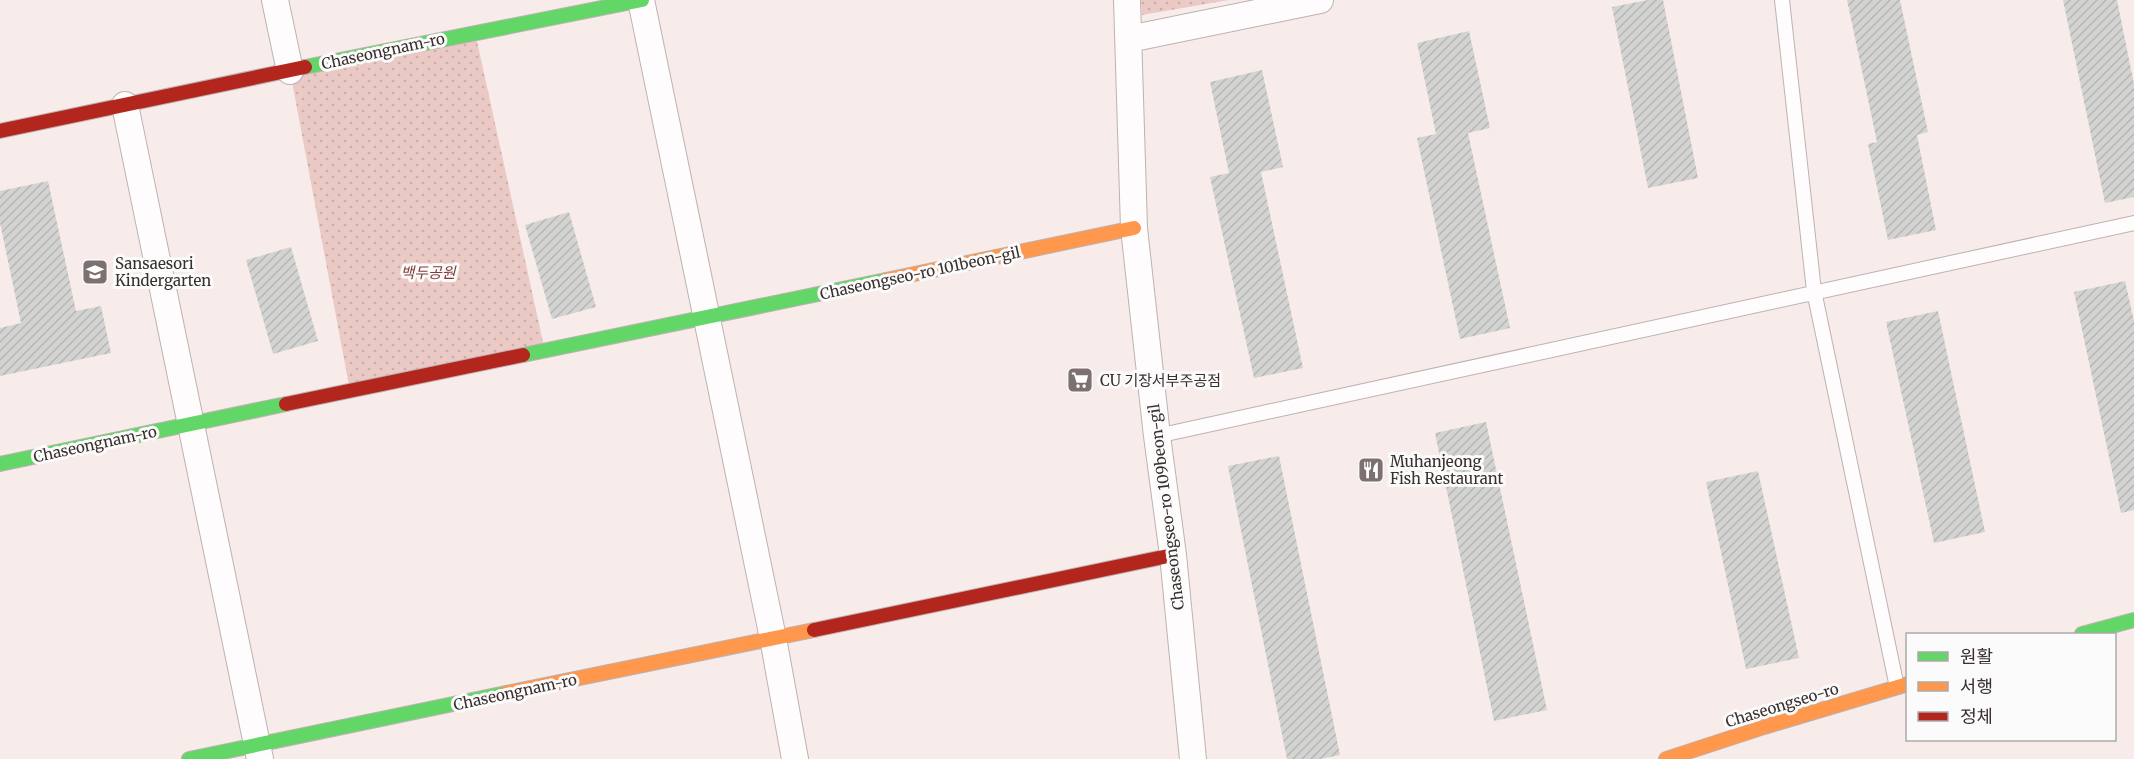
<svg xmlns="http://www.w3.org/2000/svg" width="2134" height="759" font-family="Merriweather,'Noto Sans KR',serif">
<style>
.grass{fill:url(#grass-dots)}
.building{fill:url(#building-hatch)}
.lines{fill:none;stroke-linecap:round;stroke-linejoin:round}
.lane-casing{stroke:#bdb2b1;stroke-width:16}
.street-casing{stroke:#bdb2b1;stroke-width:28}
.fast-casing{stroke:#bdb2b1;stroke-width:16}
.slow-casing{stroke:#bdb2b1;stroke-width:16}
.jam-casing{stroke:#bdb2b1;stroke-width:16}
.lane{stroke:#fefcfc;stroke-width:14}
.street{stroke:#fefcfc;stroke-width:26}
.fast{stroke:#63d668;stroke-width:14}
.slow{stroke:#ff974d;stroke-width:14}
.jam{stroke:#b3261e;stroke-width:14}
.labels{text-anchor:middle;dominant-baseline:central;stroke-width:6;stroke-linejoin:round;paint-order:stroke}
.street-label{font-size:15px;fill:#392f2d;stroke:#fbfbfb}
.poi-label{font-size:15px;fill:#392f2d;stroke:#fbfbfb;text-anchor:start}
.park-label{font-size:15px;font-style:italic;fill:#823b36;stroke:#fbfbfb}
</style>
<defs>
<pattern id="grass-dots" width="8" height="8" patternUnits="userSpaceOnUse" patternTransform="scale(1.5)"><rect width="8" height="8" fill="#ebcac6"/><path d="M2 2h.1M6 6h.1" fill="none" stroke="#caaeaa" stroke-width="1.8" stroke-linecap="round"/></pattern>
<pattern id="building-hatch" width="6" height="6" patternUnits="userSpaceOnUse" patternTransform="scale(1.5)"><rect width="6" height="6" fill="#d3d4d2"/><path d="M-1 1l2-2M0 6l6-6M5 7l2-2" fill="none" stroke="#b6b6b5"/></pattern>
</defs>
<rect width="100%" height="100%" fill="#f8eceb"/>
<path class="grass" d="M1141,0H1229L1142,15Z
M475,32L545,351L350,391L290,71Z"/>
<path class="building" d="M1648,0H1663L1698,178L1648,188L1612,7Z
M1847,0H1900L1928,132L1917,135L1936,230L1888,240L1868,144L1877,142Z
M2063,0H2117L2134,84V197L2105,203Z
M1469,31L1490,128L1468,133L1510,328L1460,339L1417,138L1436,134L1417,43Z
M1262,70L1283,167L1261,172L1303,368L1254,378L1210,177L1229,173L1210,82Z
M48,181L76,311L101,306L111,353L0,376V328L21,323L0,223V191Z
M569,212L596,307L552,319L525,225Z
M291,247L318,341L273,354L246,260Z
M2125,281L2134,321V510L2121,513L2074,292Z
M1938,311L1985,532L1934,543L1886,322Z
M1486,422L1547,710L1494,721L1435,433Z
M1279,456L1340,755L1320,759H1287L1228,466Z
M1758,471L1799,658L1746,669L1706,482Z"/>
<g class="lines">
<defs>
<path id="lane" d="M1782,0L1814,291L1897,687
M1157,436L2134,223"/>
<path id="street" d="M275,0L290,71
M641,0L773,638L795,759
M1127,0L1134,228L1157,436L1173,555L1193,759
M1129,39L1320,0
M125,105L260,759"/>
<path id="fast" d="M305,67L642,0
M523,355L886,280
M0,464L286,404
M2082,634L2134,620
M189,759L506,693"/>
<path id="slow" d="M886,280L1134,228
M506,693L814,630
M1666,759L1764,727L1908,684"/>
<path id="jam" d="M0,131L305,67
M286,404L523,355
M814,630L1173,555"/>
</defs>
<use href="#lane" class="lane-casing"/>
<use href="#street" class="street-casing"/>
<use href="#fast" class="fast-casing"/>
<use href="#slow" class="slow-casing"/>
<use href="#jam" class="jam-casing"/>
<use href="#lane" class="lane"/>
<use href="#street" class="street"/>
<use href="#fast" class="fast"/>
<use href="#slow" class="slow"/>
<use href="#jam" class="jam"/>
</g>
<defs>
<symbol id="school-square" viewBox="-11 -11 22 22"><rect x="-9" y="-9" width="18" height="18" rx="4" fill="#7c7170" stroke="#fbfbfb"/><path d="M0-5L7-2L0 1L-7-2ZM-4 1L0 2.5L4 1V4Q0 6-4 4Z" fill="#fff"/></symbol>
<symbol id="supermarket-square" viewBox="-11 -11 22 22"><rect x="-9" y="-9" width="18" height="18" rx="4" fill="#7c7170" stroke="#fbfbfb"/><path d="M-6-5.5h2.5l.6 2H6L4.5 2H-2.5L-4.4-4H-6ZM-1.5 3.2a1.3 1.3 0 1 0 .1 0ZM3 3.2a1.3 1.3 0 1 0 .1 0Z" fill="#fff"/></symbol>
<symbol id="restaurant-square" viewBox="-11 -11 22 22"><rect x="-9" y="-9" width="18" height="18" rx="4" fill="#7c7170" stroke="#fbfbfb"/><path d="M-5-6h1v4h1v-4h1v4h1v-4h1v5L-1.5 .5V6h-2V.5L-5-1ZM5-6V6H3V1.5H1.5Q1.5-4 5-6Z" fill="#fff"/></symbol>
</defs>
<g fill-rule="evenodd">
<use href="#school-square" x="80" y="257" width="30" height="30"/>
<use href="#supermarket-square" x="1065" y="365" width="30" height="30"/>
<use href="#restaurant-square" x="1356" y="455" width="30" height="30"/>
</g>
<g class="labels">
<g class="street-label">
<text transform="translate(383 51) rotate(-12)">Chaseongnam-ro</text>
<text transform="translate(920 273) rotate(-12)">Chaseongseo-ro 101beon-gil</text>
<text transform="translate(95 444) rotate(-12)">Chaseongnam-ro</text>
<text transform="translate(1166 507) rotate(-97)">Chaseongseo-ro 109beon-gil</text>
<text transform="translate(515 692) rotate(-12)">Chaseongnam-ro</text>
<text transform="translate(1782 705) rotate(-17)">Chaseongseo-ro</text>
</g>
<g class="poi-label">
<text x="115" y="263">Sansaesori<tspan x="115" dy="17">Kindergarten</tspan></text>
<text x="1100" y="380">CU 기장서부주공점</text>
<text x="1390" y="461">Muhanjeong<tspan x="1390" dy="17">Fish Restaurant</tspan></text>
</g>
<g class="park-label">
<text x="428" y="272">백두공원</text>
</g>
</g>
<rect x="1906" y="633" width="210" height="108" fill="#fbfbfb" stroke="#ada9a9" stroke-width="1.5"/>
<rect x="1918" y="652" width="30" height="9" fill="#63d668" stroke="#ada9a9" stroke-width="1.5"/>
<text x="1960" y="663" font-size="18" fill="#392f2d">원활</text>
<rect x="1918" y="682" width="30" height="9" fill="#ff974d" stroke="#ada9a9" stroke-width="1.5"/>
<text x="1960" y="693" font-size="18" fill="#392f2d">서행</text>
<rect x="1918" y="712" width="30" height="9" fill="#b3261e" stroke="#ada9a9" stroke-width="1.5"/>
<text x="1960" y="723" font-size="18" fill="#392f2d">정체</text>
</svg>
